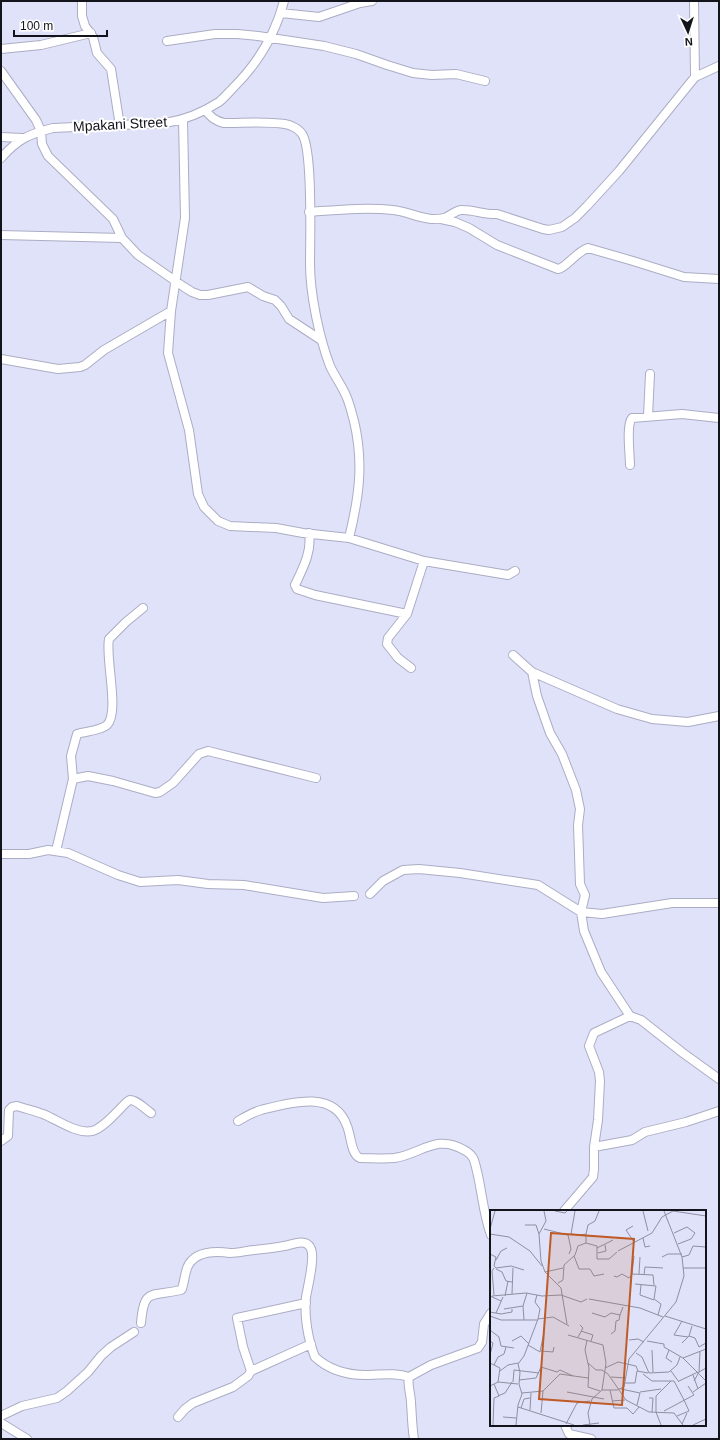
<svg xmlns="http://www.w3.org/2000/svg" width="720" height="1440" font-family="Helvetica,sans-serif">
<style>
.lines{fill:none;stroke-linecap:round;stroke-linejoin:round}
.minor-casing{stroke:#abadc4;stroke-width:10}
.minor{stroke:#fff;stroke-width:8}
.labels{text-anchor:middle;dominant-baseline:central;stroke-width:4;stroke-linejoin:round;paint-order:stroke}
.street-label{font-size:14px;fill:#13131b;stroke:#fff}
.inset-road{fill:none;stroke:#8e8fa1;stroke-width:1}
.view{fill:#bf5b27;fill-opacity:0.15;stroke:#bf5b27;stroke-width:2}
.inset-edge{fill:none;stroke:#13131b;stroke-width:2}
</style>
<rect width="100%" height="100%" fill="#e0e2fa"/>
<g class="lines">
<defs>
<path id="minor" d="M82,1V16L85,26L93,37L97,53L111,69L120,126
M694,1L695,77
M281,13L319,17L360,3L372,1
M167,41L215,34H237L258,36L324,46L356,54L387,65L413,73L432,75L456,74L485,81
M1,49L41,45L91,33
M1,71L36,120L41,131L42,144L48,156L113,219L122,238L138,255L184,287L192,292L200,295H208L248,287L263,296L275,300L281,306L289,319L321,340
M205,110C211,117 215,121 224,123C244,123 265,121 285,124C291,125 299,129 302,134C313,149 310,241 310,263C310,294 319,337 330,366C335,377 343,387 347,398C350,405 352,414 354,421C364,463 359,497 349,538
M183,120L185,218L171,311L168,353L189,430L198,494L204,507L218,521L230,526L276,528L303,533L349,538L424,561L508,575L515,571
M1,137L23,138
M1,158C18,139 29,134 53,128L165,123C184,120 202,113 219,102C224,98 229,92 234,87C259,62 275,35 284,1
M309,212C337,210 365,207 393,210C406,211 418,218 432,219C436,219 440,219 444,218C451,216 456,209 463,210C475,210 485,215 497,214L543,229L549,230L562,227L575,218L587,206L619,171L695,77L719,66
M441,219L455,222L469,228L497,245L558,269C566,268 576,252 588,248L633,261L684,277L719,279
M1,235L122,238
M1,359L58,369L80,367L85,365L104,350L171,311
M648,416L650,374
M630,465C630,455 626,425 632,418L682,414L719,418
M309,533C312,552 303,568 295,585L297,589L315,595L407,614
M513,655L532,672L617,709L652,719L688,722L719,716
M411,668L398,658L387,644L388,638L407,614L424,561
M532,672L537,696L550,733L562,754L576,790L580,809L578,825L580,884L585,895L581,912L584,931L601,972L630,1016L641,1020L683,1053L719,1079
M73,779L71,756L77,734C86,731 100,731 107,725C120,712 105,658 109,639L126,622L143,608
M56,851L73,779L88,776L113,781L155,793L160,792L173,783L199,754L208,751L316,778
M1,854H29L48,850L68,853L118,875L140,882L178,880L208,884L244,885L323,898L354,896
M370,894L383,881L403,870L419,869L460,873L538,885L581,912L602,914L672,903H719
M238,1121C245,1117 253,1112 261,1110C289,1103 334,1089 347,1126C351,1135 351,1155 360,1158C371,1158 383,1159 394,1158C420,1155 436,1133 464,1150C468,1152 472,1155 474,1160C482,1185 482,1211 491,1235
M1,1141L8,1136L9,1110L12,1107L17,1106C26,1109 35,1111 43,1114C58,1120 76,1134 92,1131C106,1128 126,1100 130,1100C137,1100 145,1109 151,1113
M594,1147L632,1140L645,1132L686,1122L719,1111
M564,1211L593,1177L594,1169V1147L598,1120L600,1081L599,1072L589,1046L594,1033L630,1016
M141,1323C144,1287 151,1297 181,1290L182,1289C184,1282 185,1274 187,1268C194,1251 215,1251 230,1253C238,1253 245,1251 254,1250C264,1249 274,1248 284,1246C291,1245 298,1241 305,1243C308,1244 310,1246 311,1249C315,1258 308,1286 306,1297C304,1316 308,1340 315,1357C329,1370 348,1375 366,1375C381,1375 395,1372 409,1377
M251,1371L243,1347L237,1318L306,1303
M1,1416L22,1406L57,1398L67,1391L88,1372L101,1356L111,1347L134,1332
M178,1417L185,1409L193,1403L233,1387L248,1376L251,1371L311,1344
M1,1423L27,1439
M565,1425L569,1434L591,1439
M414,1439C412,1427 412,1415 411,1403C411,1394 407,1385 409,1377L431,1365L478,1348L482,1342L484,1324L491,1313"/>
</defs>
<use href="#minor" class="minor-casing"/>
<use href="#minor" class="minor"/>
</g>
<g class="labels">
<g class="street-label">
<text transform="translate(120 124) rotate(-3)">Mpakani Street</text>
</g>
</g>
<g transform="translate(490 1210)">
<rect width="216" height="216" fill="#e0e2fa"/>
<path class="inset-road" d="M54,1L56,11L49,24L51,51L55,62L71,78L77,114M65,1L75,3L77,1M85,1L81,24L90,25L96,24L98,15L105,11L109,1M153,1L158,21M35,15H46L49,24M143,16L136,20L144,32M0,19L5,1M54,19L78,25L81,39L79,44M184,23L197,17L205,23L201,29L188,34M0,24L19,27L40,41L52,56M153,28L155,37L160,36M96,33L107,36V49H119L127,42M107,38L123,30M128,41L162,23L172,7L183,1L216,6M108,43L116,41L115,35M0,44L6,47L4,56L6,58L21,56L34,60M84,46L89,59H100L104,66L114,64M172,47L178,44H192M192,47L199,45L203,36L216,37M6,50L11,41L17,38M193,58H216M6,59L12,62L16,71L22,72M55,62L73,58M142,64L144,46M149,64L150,47M154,65L155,57L173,58M124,66L127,67L132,64L139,68L142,64L163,65L164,75M68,73L73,70L74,55L85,45L88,36L96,33V24M145,74L166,76L164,89L171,94L168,105M151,75L150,85L164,90M22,84L23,58M4,85L2,61L4,58M0,86L11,91M2,86L36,83L52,86L71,85L91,92L97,89M15,86L18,71M99,89L150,98L173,107M14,99L33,96M0,102L11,104L22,102V99M6,103L13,87M102,103L115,107L121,103L130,105L133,97M0,106L11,110H47M175,106L216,119M48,109L63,107L79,116M34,110L33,96L37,83M192,111L184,125L198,127M0,120L9,127L11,136L24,138M91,121L103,125L101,131M121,124L125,121L126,111L129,110L130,105M78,125L113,135L116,153L112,180M199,126L205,128L209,137L216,133M88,127L93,118L90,115M97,130L95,140L99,158L98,177L110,181M139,130L148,129L154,132M0,131L3,133L0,145M22,131L31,126L39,134M157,131L174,134V137L193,148L216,171M192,133L199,126L202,116M38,135L50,142L54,122M162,140L163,162M179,140L176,148L182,152M51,141L63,142L64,137M146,143L152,147L159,163L179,162L187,155L190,147M193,148L216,139M0,153L10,158L8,172M98,153L106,160H112L118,164L136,190L159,202L184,203L193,215M4,155L8,147L14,144L16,137M115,158L128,152L146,156L148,161M10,161L18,155L28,153M181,161L189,172M209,162L210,142M153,164L162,171H184L194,190M203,165L208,179M121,167L136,168M29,170L46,168L51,157L67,162L70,160L83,166M189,171L208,162M204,171L209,162L216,158M23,172L24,160L49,163M135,173H145L147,161L158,163M0,176L8,172L28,174M131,179L150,183L147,195M120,180L124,198H137L143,204L149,197M77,182L114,189M150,182L171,179M203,182L216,173M32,183L53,181L70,164L98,168M8,186L15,183L22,172M159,188H163L162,202M122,191L135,190M28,197L84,215M31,198L34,189L40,188M40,200L41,183M174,201L204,185L198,176M51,203L53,181M187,206L199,201L194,190M13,207L26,208M76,214L87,193L100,191M192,214L197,203M3,215L4,188L9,186L4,174M26,215L28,195L32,184L29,174L30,162L28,154L34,146L48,109L50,99L45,92L47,85M93,215L109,213M100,215L98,203L102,189L112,180H127L134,177L139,149L186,92L194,66L192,47L174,1M171,215L166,202V186L181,171M203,215L216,209"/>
<path class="view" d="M61,23L144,29L132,195L49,189Z"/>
<rect width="216" height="216" class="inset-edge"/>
</g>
<rect width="720" height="1440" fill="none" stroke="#13131b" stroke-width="4"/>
<g transform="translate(688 32) rotate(176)" stroke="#ffffff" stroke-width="3" paint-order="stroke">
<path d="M0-3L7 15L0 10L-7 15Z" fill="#13131b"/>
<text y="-6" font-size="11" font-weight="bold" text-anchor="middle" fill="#13131b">N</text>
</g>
<path d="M14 30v6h93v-6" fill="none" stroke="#13131b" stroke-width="2"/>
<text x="20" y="30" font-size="12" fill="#13131b" stroke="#ffffff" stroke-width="3" paint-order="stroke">100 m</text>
</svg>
